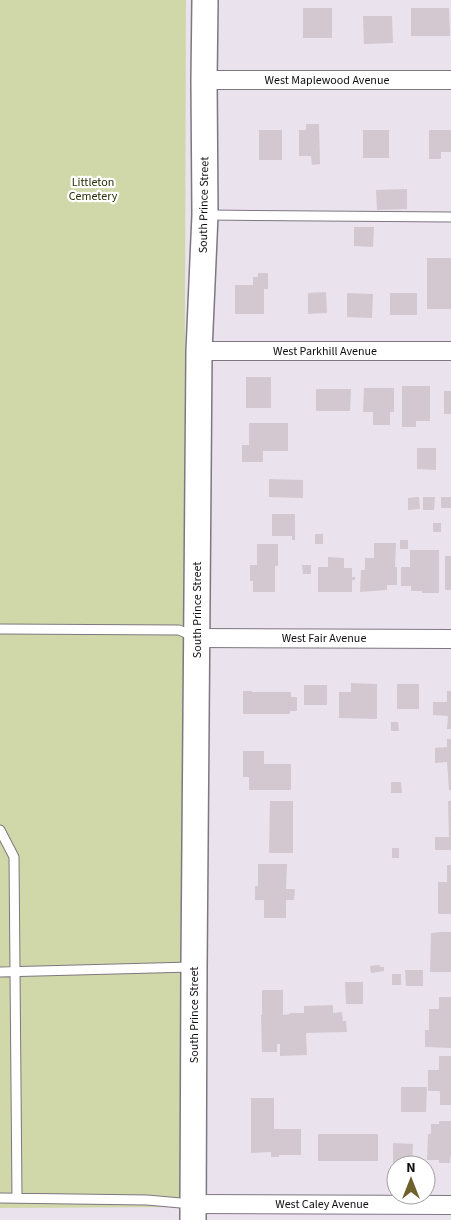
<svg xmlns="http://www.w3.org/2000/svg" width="451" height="1220" font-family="'Source Sans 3',sans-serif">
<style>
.green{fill:#d0d8a9}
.building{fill:#d4c8d0}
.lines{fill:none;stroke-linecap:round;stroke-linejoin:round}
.lane-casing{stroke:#7e7780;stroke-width:11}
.street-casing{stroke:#7e7780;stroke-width:20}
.secondary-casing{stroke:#7e7780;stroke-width:28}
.lane{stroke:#fff;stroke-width:9}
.street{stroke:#fff;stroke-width:18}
.secondary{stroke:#fff;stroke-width:25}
.labels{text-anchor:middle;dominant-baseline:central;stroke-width:4.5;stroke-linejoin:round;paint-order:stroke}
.street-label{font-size:12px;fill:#110e12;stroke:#fff}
.park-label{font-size:12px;fill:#2a2e04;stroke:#fff}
</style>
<rect width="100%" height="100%" fill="#eae2ed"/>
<path class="green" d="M0,0H186L182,1207L0,1208Z"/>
<path class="building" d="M303,8H332V38H303Z
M411,8H449L450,36H411Z
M363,16H392L393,43L364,44Z
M306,124H319L320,164L312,165L311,156H299V130H306Z
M259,130H282V160H259Z
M363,130H389V158H363Z
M429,130H451V152H441V159H429Z
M407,189V209L377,210L376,190Z
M354,227H374L373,247L354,246Z
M427,258H451V309H427Z
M258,273H268V289H264V314H235V285H253V277H258Z
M326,292L327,313L308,314V293Z
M347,293L373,294L372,318L347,317Z
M390,293H417V315H390Z
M246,377H271V408H246Z
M402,386H430V421H416V427H402Z
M364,388H394V412H390V425H373V412H363Z
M316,389H351L350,411H316Z
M444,391H451V414H444Z
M249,423H288V451H263V462H242V445H249Z
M417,448H436V470L417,469Z
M269,479L303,480V498L269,497Z
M419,497L420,509L408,510V498Z
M423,497H435L434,510H423Z
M441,497H451V508H441Z
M272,514H295V540H292V536H272Z
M433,523H441V532H433Z
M315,534H323V544H315Z
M400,540H408V549H400Z
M374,543H396L395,567H397V585H387V590L360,592L361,570H365V558H374Z
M257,544H278V566H275V592H253V581H250V565H257Z
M410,550H439V593H422V591H411V586H401V567H410Z
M445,556H451V590H445Z
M328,557L344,558V568H352V577H355V580H352V592H318V567H328Z
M302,565H311V574H303Z
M351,683L377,684V719L339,718V692H351Z
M397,684H419V709H397Z
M304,685H327V705H304Z
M243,691H252V692H291V697H297V711H290V714H243Z
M447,691H451V729H447L448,716L433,715V702H447Z
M391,722H398L399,731H391Z
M447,739H451V790H449L447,762L435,763V748L447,747Z
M243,751H264V764H291V790H249V777H243Z
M391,782H401L402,793H391Z
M270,801H293V853H269Z
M448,801H451V850H435V837H449Z
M392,848H399V858H392Z
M258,864H287L286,889H295L294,900H286V918H264V900H255V886H258Z
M447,865H451V914H438V882H447Z
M440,932H451V972H430L431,933Z
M380,965V967H384V971L371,973L370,966Z
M405,970H423V986H406Z
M392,974H401V985H392Z
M345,982H363V1004H346Z
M262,990H283V1015L290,1014V1013H304V1006L333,1005V1013L342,1012L343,1021H346L347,1032L306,1033L307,1055L280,1056V1044H277V1052H262L261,1015H262Z
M439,997H451V1048L425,1047V1030H429V1009H439Z
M439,1056H451V1105H440V1092L439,1091H428V1070H439Z
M401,1087H427L426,1112H401Z
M251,1098H274V1129H301V1155H279V1157H271V1152L251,1153Z
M439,1121H451V1157H450V1163H439V1160H427L428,1134H431V1124H439Z
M318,1134H378V1161H318Z
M393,1143L413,1144L412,1163H393Z"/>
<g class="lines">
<defs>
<path id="lane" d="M208,215L451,217
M0,629L179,630L193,636
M0,830L14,857L17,1198
M0,972L192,967
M0,1198L147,1200L192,1204"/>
<path id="street" d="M204,80H451
M199,351H451
M197,638L451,639
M193,1204L451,1205"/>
<path id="secondary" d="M193,1220L194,967L199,351L205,215L204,80L205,0"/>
</defs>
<use href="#lane" class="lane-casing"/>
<use href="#street" class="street-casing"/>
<use href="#secondary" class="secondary-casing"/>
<use href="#lane" class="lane"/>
<use href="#street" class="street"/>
<use href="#secondary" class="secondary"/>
</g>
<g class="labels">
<g class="street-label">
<text x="327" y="80">West Maplewood Avenue</text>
<text transform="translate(204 205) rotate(-89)">South Prince Street</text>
<text x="325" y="351">West Parkhill Avenue</text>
<text transform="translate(197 610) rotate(-90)">South Prince Street</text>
<text x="324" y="638">West Fair Avenue</text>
<text transform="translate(194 1015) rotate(-90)">South Prince Street</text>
<text x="322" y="1204">West Caley Avenue</text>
</g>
<g class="park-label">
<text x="93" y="182">Littleton<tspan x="93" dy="14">Cemetery</tspan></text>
</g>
</g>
<g transform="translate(411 1180)"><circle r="24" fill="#ffffff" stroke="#a09fa0"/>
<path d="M0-4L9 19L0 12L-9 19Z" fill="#6f612e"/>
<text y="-8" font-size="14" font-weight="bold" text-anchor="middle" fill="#110e12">N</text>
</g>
</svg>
